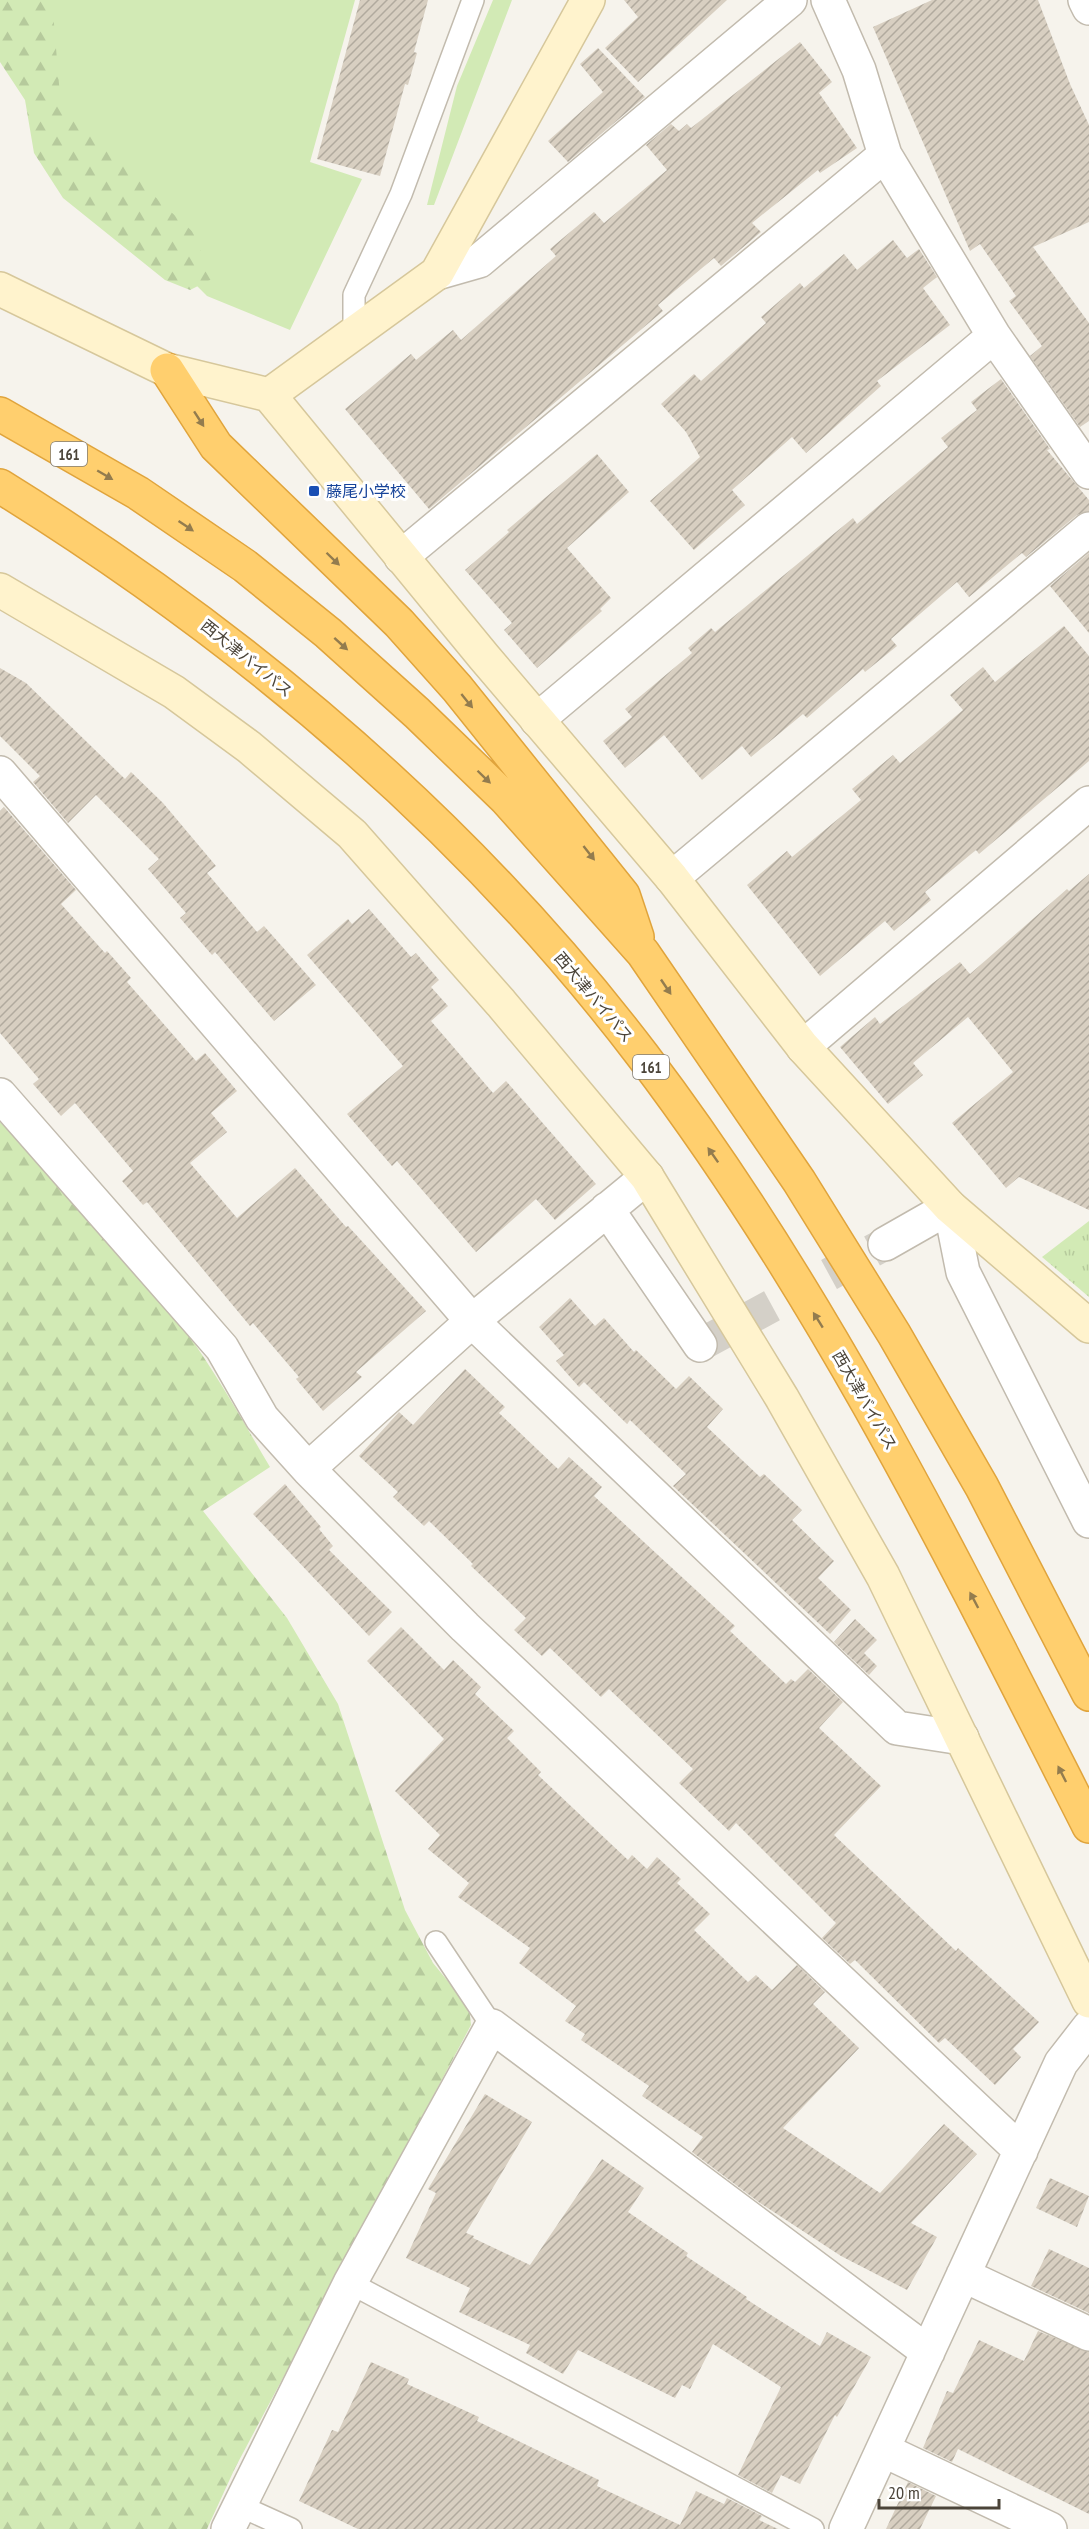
<svg xmlns="http://www.w3.org/2000/svg" width="1089" height="2529" font-family="'PT Sans Narrow','Noto Sans JP',sans-serif">
<style>
.green{fill:#d2eab5}
.forest{fill:url(#forest-firs)}
.park{fill:url(#park-tufts)}
.building{fill:url(#building-hatch)}
.lines{fill:none;stroke-linecap:round;stroke-linejoin:round}
.street-tunnel{stroke:#d4d0c8;stroke-width:33;stroke-dasharray:33 16;stroke-linecap:butt}
.lane-casing{stroke:#c2bbae;stroke-width:24}
.street-casing{stroke:#c2bbae;stroke-width:36}
.secondary-casing{stroke:#d6c79b;stroke-width:36}
.highway-casing{stroke:#e0a43c;stroke-width:36}
.lane{stroke:#fff;stroke-width:21}
.street{stroke:#fff;stroke-width:33}
.secondary{stroke:#fff3cd;stroke-width:33}
.highway{stroke:#ffcf6e;stroke-width:33}
.oneway{fill:#937c4e}
.transit-dot{fill:#1a4fb4;stroke:#fff;stroke-width:2}
.labels{text-anchor:middle;dominant-baseline:central;stroke-width:6;stroke-linejoin:round;paint-order:stroke}
.shield{fill:#fff;stroke:#817c74;stroke-width:1.5}
.shield-label{font-size:15px;font-weight:bold;fill:#4b4439}
.transit-label{font-size:16px;fill:#164399;stroke:#fff;text-anchor:start}
.street-label{font-size:16px;fill:#4b4439;stroke:#fff}
</style>
<defs>
<pattern id="forest-firs" width="22" height="20" patternUnits="userSpaceOnUse" patternTransform="scale(1.5)"><rect width="22" height="20" fill="#d2eab5"/><path d="M5 1l3.5 6h-7zM16 11l3.5 6h-7z" fill="#b6ca9c"/></pattern>
<pattern id="park-tufts" width="24" height="20" patternUnits="userSpaceOnUse" patternTransform="scale(1.5)"><rect width="24" height="20" fill="#d2eab5"/><path d="M3 7l-1-3M5 7V3M7 7l1-3M15 17l-1-3M17 17v-4M19 17l1-3" fill="none" stroke="#b6ca9c"/></pattern>
<pattern id="building-hatch" width="6" height="6" patternUnits="userSpaceOnUse" patternTransform="scale(1.5)"><rect width="6" height="6" fill="#d8cfc1"/><path d="M-1 1l2-2M0 6l6-6M5 7l2-2" fill="none" stroke="#b1aa9e"/></pattern>
</defs>
<rect width="100%" height="100%" fill="#f6f3ec"/>
<path class="green" d="M42,0H355L310,162L362,179L290,330L207,296L38,126Z
M493,0H512L434,205H427L457,86Z"/>
<path class="forest" d="M0,0H52L60,96L103,136L159,201L193,232L212,279L190,290L165,280L63,198L34,153L25,100L0,62Z
M0,1122C59,1181 117,1243 169,1309C208,1358 238,1413 270,1467L203,1511L287,1618L338,1704L405,1910L433,1963L469,2007L471,2025L235,2468L207,2529H0Z"/>
<path class="park" d="M1089,1221V1297L1042,1257Z"/>
<path class="building" d="M360,0H428L414,52L417,53L408,85L405,84L380,176L317,159Z
M624,0H727L638,82L605,48L638,17Z
M932,0H1038L1070,84L1089,125V222L1033,247L1089,323V421L1080,427L1030,356L1042,346L1009,301L1016,296L980,244L970,251L873,27Z
M800,42L832,82L819,93L857,148L820,173L818,170L752,223L761,232L721,266L714,258L658,305L663,311L429,509L345,409L411,354L416,360L453,330L461,340L556,256L550,249L594,212L604,223L667,170L646,145L671,124L679,131L687,124L691,128Z
M598,48L645,97L568,162L548,141L603,92L580,64Z
M893,240L907,258L919,249L937,277L923,288L950,325L877,381L881,386L806,453L792,437L732,490L745,505L694,550L650,501L700,457L686,432L661,404L694,374L701,381L766,323L761,317L800,283L804,288L844,254L857,270Z
M1001,379L1050,449L1047,450L1089,500V511L1077,515L1026,557L1022,553L969,597L957,582L891,639L897,646L865,672L863,669L807,718L803,714L751,757L742,746L702,780L664,735L625,768L603,741L632,717L625,709L692,653L688,648L711,628L715,632L853,518L857,524L948,447L941,438L977,410L971,402Z
M597,454L629,492L567,548L611,598L600,609L602,611L537,668L504,630L512,623L465,570L509,532L507,530Z
M1089,553V633L1050,586Z
M1064,626L1089,656V761L979,854L976,850L925,892L931,900L894,931L885,921L820,976L747,885L787,851L792,857L861,800L852,789L893,755L900,763L963,710L950,695L983,667L995,682Z
M0,668L26,683L125,779L131,772L163,803L216,866L207,873L257,932L264,926L316,985L274,1021L215,952L212,955L180,918L186,913L148,869L159,859L96,795L68,823L33,782L40,776L0,736Z
M4,807L76,890L61,904L105,953L107,951L131,978L127,982L196,1061L205,1053L237,1091L211,1113L227,1132L190,1163L237,1218L295,1168L346,1227L348,1226L426,1311L356,1372L362,1377L323,1411L296,1379L299,1377L253,1323L250,1326L147,1202L143,1205L122,1181L133,1171L75,1103L61,1116L33,1084L39,1079L0,1033V811Z
M1089,874V1210L1019,1177L1006,1188L952,1123L1013,1072L968,1017L913,1063L923,1075L888,1104L840,1047L875,1017L880,1024L960,962L970,974L1067,889L1069,891Z
M369,909L411,957L416,953L439,980L431,987L448,1006L431,1021L493,1093L506,1081L596,1184L555,1220L536,1199L476,1252L397,1161L392,1166L347,1114L403,1066L307,955L348,919L352,924Z
M570,1298L595,1326L604,1318L634,1352L636,1350L676,1389L689,1376L723,1409L707,1427L760,1477L764,1474L802,1510L792,1520L834,1561L818,1578L851,1610L830,1634L673,1486L686,1474L630,1420L627,1424L584,1382L579,1387L556,1361L564,1355L539,1327Z
M465,1369L505,1407L499,1413L558,1469L569,1457L602,1487L594,1496L735,1626L730,1631L786,1684L791,1679L795,1682L808,1669L843,1702L819,1728L881,1786L834,1835L956,1951L958,1948L1039,2022L1013,2049L1021,2057L995,2085L945,2038L939,2043L855,1960L850,1964L822,1938L836,1923L736,1823L729,1831L679,1783L693,1769L609,1689L601,1697L550,1648L542,1656L514,1630L526,1618L471,1566L473,1564L429,1521L424,1526L393,1497L398,1492L359,1456L399,1412L413,1425Z
M285,1484L321,1527L319,1529L333,1546L329,1550L392,1612L369,1636L253,1514Z
M855,1619L877,1640L864,1653L877,1666L869,1675L834,1642Z
M401,1627L444,1670L453,1660L481,1687L475,1694L514,1731L507,1738L541,1772L538,1775L628,1860L632,1855L647,1869L657,1857L681,1879L677,1883L710,1914L694,1930L748,1982L756,1975L772,1990L797,1965L825,1992L813,2004L859,2048L783,2128L880,2193L944,2124L977,2154L911,2223L937,2237L907,2290L841,2256L760,2203L692,2152L703,2137L642,2096L649,2086L581,2040L585,2034L565,2021L576,2006L519,1963L530,1948L458,1897L469,1883L428,1849L440,1835L395,1791L444,1739L367,1661Z
M485,2094L532,2122L466,2233L474,2236L473,2238L530,2265L602,2159L644,2188L628,2212L688,2253L686,2256L747,2297L746,2299L820,2346L827,2332L871,2357L837,2417L835,2415L800,2484L781,2475L772,2493L738,2475L781,2387L713,2344L690,2389L682,2385L675,2398L578,2350L563,2374L526,2353L530,2345L459,2312L470,2288L406,2258L436,2193L428,2189Z
M1050,2178L1089,2196L1077,2227L1036,2208Z
M1049,2249L1089,2268V2313L1031,2286Z
M1038,2331L1089,2352V2514L958,2449L952,2462L923,2448L947,2391L953,2393L979,2340L1024,2361Z
M371,2362L409,2379L407,2384L479,2417L477,2421L599,2480L597,2486L680,2525L696,2491L724,2504L727,2498L762,2516L759,2520L778,2529H358L299,2501L332,2430L338,2432Z
M908,2482L936,2496L920,2529H886Z"/>
<g class="lines">
<path class="street-tunnel" d="M700,1345L885,1244"/>
<defs>
<path id="lane" d="M354,333V295L401,194L473,0
M436,1942L492,2026
M350,2283L813,2529
M238,2505L291,2529"/>
<path id="street" d="M828,0L859,70L885,155L994,336L1089,472
M1085,0L1089,8
M437,273L479,261L790,0
M401,557L885,155
M537,720L994,336
M0,773L472,1321L897,1728L962,1738
M672,878L1089,529
M803,1047L1089,803
M0,1095L222,1348L262,1418L308,1469L465,1627L1021,2151
M607,1209L700,1345
M885,1244L950,1207L963,1272L1089,1521
M308,1469L472,1321L647,1177
M963,2275L1089,2334
M883,2450L1050,2529
M228,2529L350,2283L492,2026L928,2352
M846,2529L1061,2063L1089,2027"/>
<path id="secondary" d="M0,289L167,370L269,395L484,657L672,878L803,1047L950,1207L1089,1326
M269,395L437,273L588,0
M0,590L174,692L249,747L352,834L501,1003L647,1177L782,1398L883,1576L1089,2001"/>
<path id="highway" d="M167,370L216,446L399,623L457,688L623,895L637,937
M0,414L138,493L245,566L328,633L417,713L506,799L643,953L799,1181L894,1334L982,1487L1089,1694
M0,486C245,638 468,826 643,1056C823,1293 955,1562 1089,1826"/>
</defs>
<use href="#lane" class="lane-casing"/>
<use href="#street" class="street-casing"/>
<use href="#secondary" class="secondary-casing"/>
<use href="#highway" class="highway-casing"/>
<use href="#lane" class="lane"/>
<use href="#street" class="street"/>
<use href="#secondary" class="secondary"/>
<use href="#highway" class="highway"/>
</g>
<defs><path id="oneway-solid" d="M-6-.8H1V-3.2L6.5 0L1 3.2V.8H-6Z" transform="scale(1.5)"/></defs>
<g class="oneway">
<use href="#oneway-solid" transform="translate(199 419) rotate(57)"/>
<use href="#oneway-solid" transform="translate(105 475) rotate(30)"/>
<use href="#oneway-solid" transform="translate(186 526) rotate(34)"/>
<use href="#oneway-solid" transform="translate(333 559) rotate(44)"/>
<use href="#oneway-solid" transform="translate(341 644) rotate(42)"/>
<use href="#oneway-solid" transform="translate(467 701) rotate(51)"/>
<use href="#oneway-solid" transform="translate(484 777) rotate(44)"/>
<use href="#oneway-solid" transform="translate(589 853) rotate(52)"/>
<use href="#oneway-solid" transform="translate(666 987) rotate(56)"/>
<use href="#oneway-solid" transform="translate(713 1155) rotate(-125)"/>
<use href="#oneway-solid" transform="translate(818 1320) rotate(-122)"/>
<use href="#oneway-solid" transform="translate(974 1600) rotate(-118)"/>
<use href="#oneway-solid" transform="translate(1062 1774) rotate(-117)"/>
</g>
<rect class="transit-dot" x="308" y="485" width="12" height="12" rx="3"/>
<g class="labels">
<g class="shield">
<rect x="51" y="442" width="36" height="24" rx="4.5"/>
<rect x="633" y="1055" width="36" height="24" rx="4.5"/>
</g>
<g class="shield-label">
<text x="69" y="454">161</text>
<text x="651" y="1067">161</text>
</g>
<g class="transit-label">
<text x="326" y="491">藤尾小学校</text>
</g>
<g class="street-label">
<text transform="translate(247 658) rotate(39)">西大津バイパス</text>
<text transform="translate(594 997) rotate(50)">西大津バイパス</text>
<text transform="translate(865 1400) rotate(60)">西大津バイパス</text>
</g>
</g>
<path d="M879 2499v9h120v-9" fill="none" stroke="#4b4439" stroke-width="3"/>
<text x="888" y="2499" font-size="18" fill="#4b4439" stroke="#ffffff" stroke-width="4.5" paint-order="stroke">20 m</text>
</svg>
